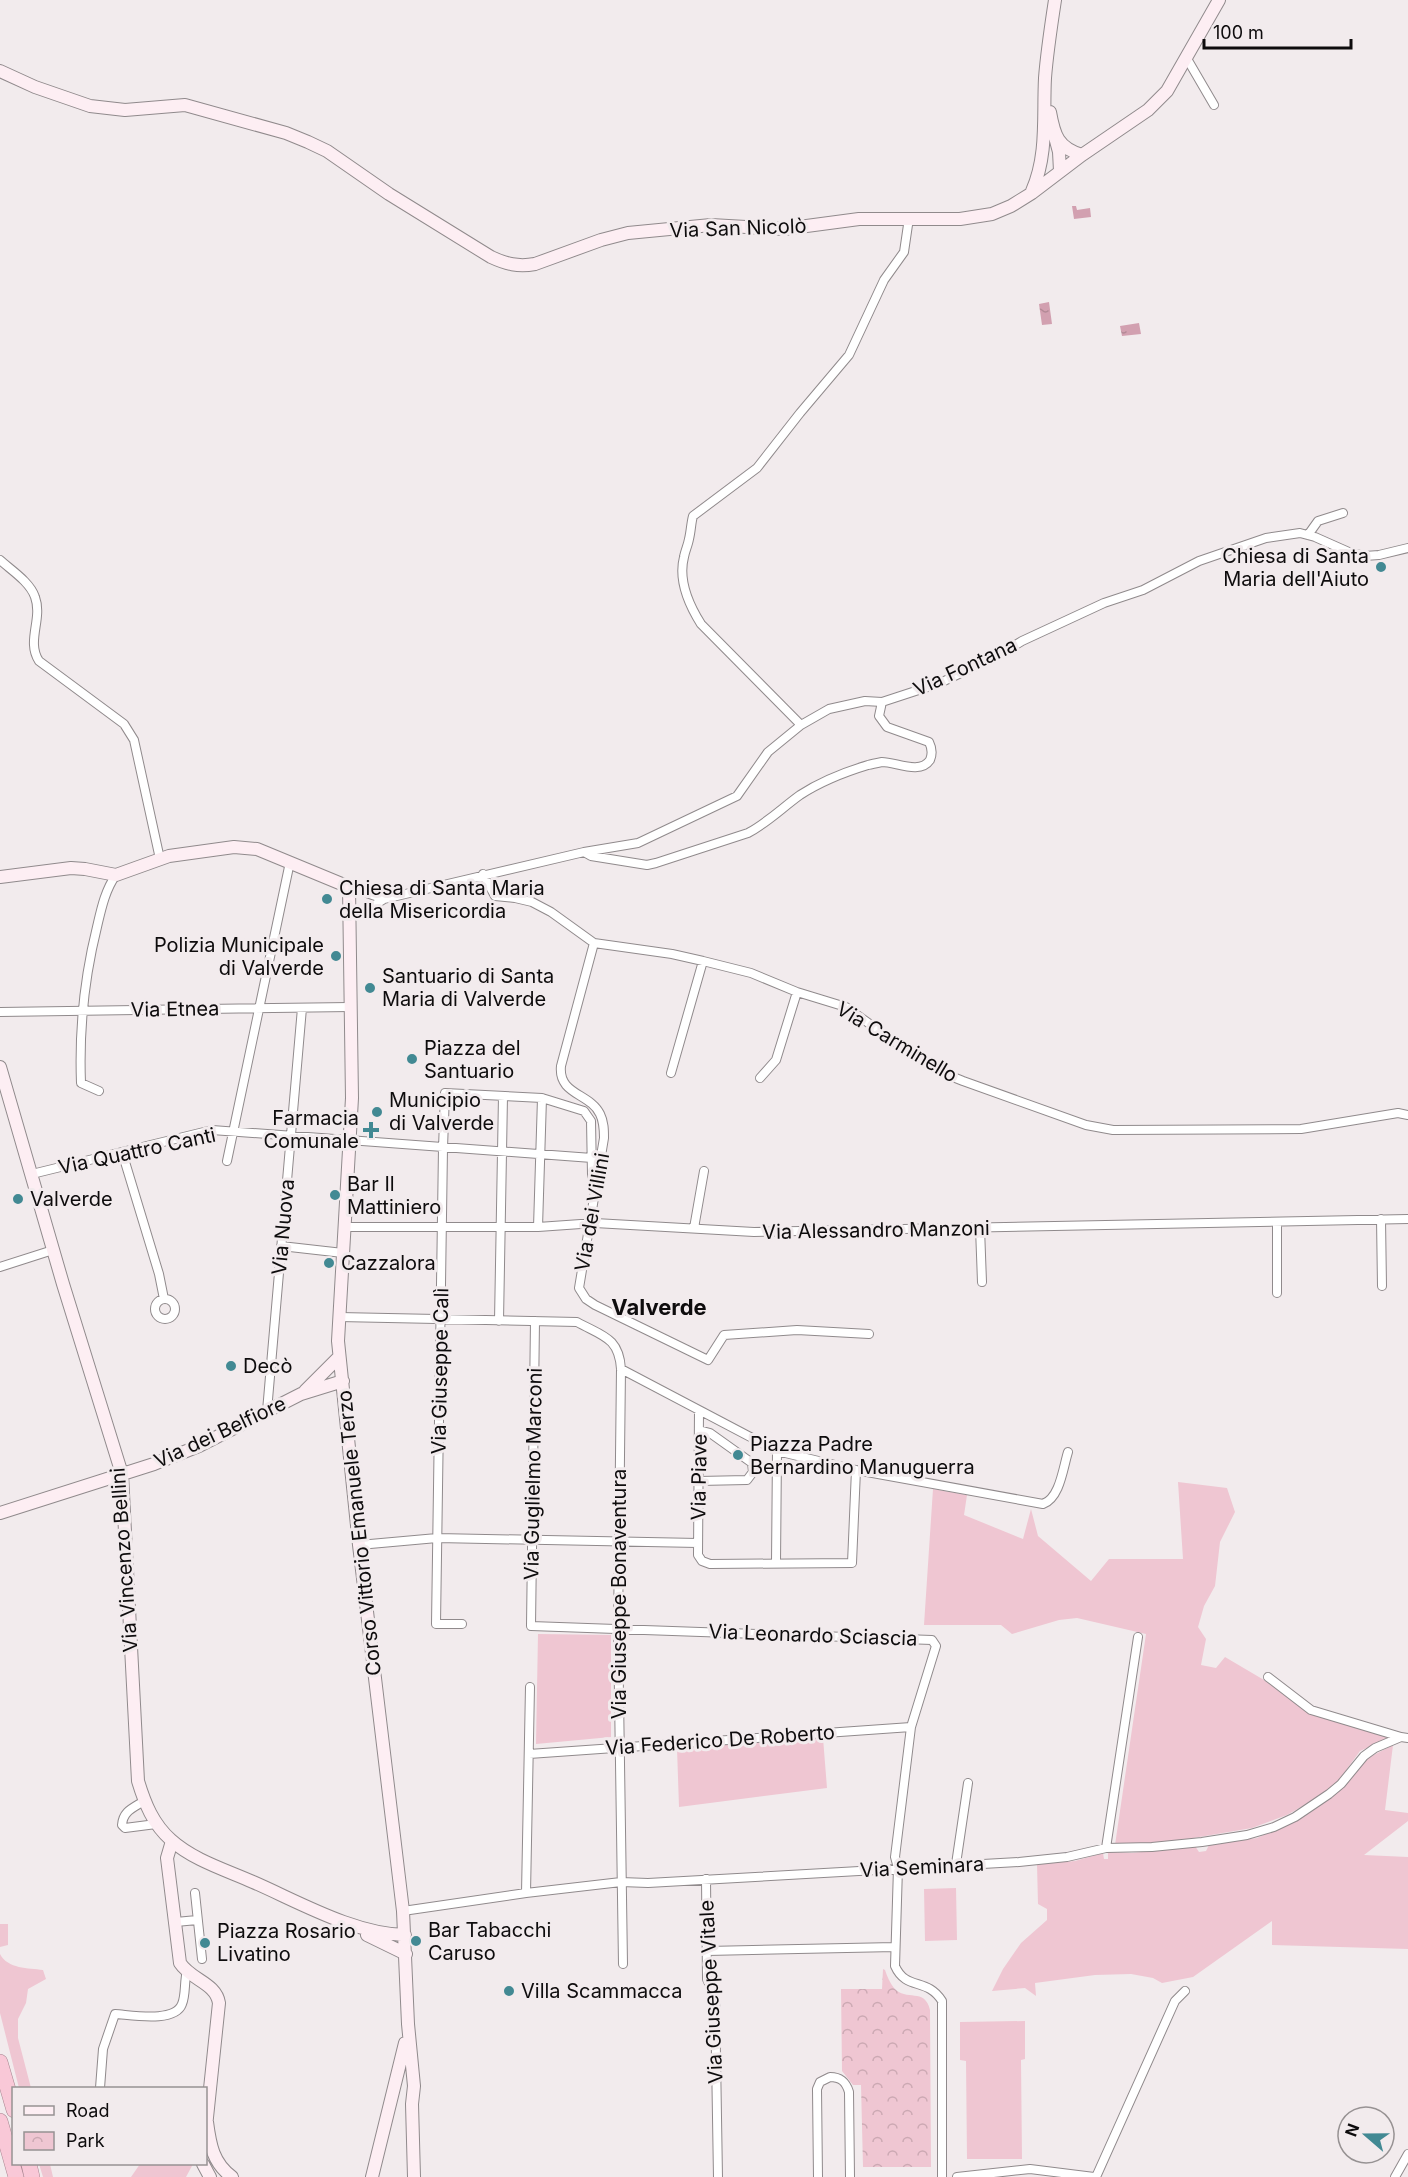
<svg xmlns="http://www.w3.org/2000/svg" width="1408" height="2177" font-family="Inter,sans-serif">
<style>
.green{fill:#efc6d2}
.park{fill:url(#park-crowns)}
.water{fill:url(#water-ripples)}
.lines{fill:none;stroke-linecap:round;stroke-linejoin:round}
.street-casing{stroke:#908a8c;stroke-width:10}
.secondary-casing{stroke:#908a8c;stroke-width:14}
.highway-casing{stroke:#a78690;stroke-width:16}
.street{stroke:#fff;stroke-width:8}
.secondary{stroke:#fdeef3;stroke-width:12}
.highway{stroke:#f9c8d7;stroke-width:15}
.poi-dot{fill:#428993;stroke:#f2ebed;stroke-width:2}
.labels{text-anchor:middle;dominant-baseline:central;stroke-width:6;stroke-linejoin:round;paint-order:stroke}
.street-label{font-size:20px;fill:#0e0c0d;stroke:#f2ebed}
.poi-label{font-size:20px;fill:#0e0c0d;stroke:#f2ebed;text-anchor:start}
.quarter-label{font-size:22px;font-weight:bold;fill:#0e0c0d;stroke:#f2ebed}
</style>
<defs>
<pattern id="park-crowns" width="20" height="18" patternUnits="userSpaceOnUse" patternTransform="scale(1.5)"><rect width="20" height="18" fill="#efc6d2"/><path d="M2 6a3 3 0 1 1 6 0M12 15a3 3 0 1 1 6 0" fill="none" stroke="#cca9b3"/></pattern>
<pattern id="water-ripples" width="26" height="14" patternUnits="userSpaceOnUse" patternTransform="scale(1.5)"><rect width="26" height="14" fill="#d2a0b0"/><path d="M2 4q2-2 4 0t4 0M15 11q2-2 4 0t4 0" fill="none" stroke="#b38996"/></pattern>
</defs>
<rect width="100%" height="100%" fill="#f2ebed"/>
<path class="green" d="M1178,1482L1227,1488L1235,1512L1220,1542L1215,1586L1204,1606L1198,1627L1206,1639L1201,1665L1216,1668L1225,1657L1264,1680L1305,1711L1389,1738L1360,1751L1336,1784L1322,1795L1287,1815L1252,1828L1170,1842L1115,1845L1146,1634L1077,1618L1059,1620L1012,1634L1001,1625H924L933,1489L967,1495L964,1515L1023,1539L1031,1509L1038,1536L1091,1581L1109,1559H1183Z
M538,1634L611,1635V1737L536,1744Z
M823,1738L827,1788L679,1807L677,1748Z
M1393,1745L1385,1810L1408,1813V1821L1364,1855L1408,1857V1949L1272,1945V1921L1193,1977L1162,1983L1153,1978L1131,1974L1095,1975L1035,1983L1036,1996L1025,1988L992,1991L1003,1969L1021,1943L1047,1920V1909L1038,1904L1037,1864L1075,1861L1103,1853L1104,1859H1108V1852L1132,1853L1195,1846L1199,1852L1206,1851L1209,1845L1257,1838L1297,1820L1343,1788L1366,1759Z
M956,1888L957,1940L925,1941L924,1889Z
M0,1924H8V1945L0,1947Z
M0,1954C8,1969 28,1968 43,1970L46,1979L28,1989L26,2003L18,2019V2038L31,2088H19L0,2013Z
M1025,2021V2059L1021,2060L1022,2159H967L966,2061L960,2060V2022Z
M39,2164H50L53,2177H43Z
M140,2164H193L186,2177H131Z"/>
<path class="park" d="M883,1969L885,1970C887,1976 890,1983 894,1988C906,2002 925,1987 930,2010L931,2167H863L861,2085H853L842,2071L841,1989H882Z"/>
<path class="water" d="M1072,206H1076L1077,210L1090,208L1091,217L1074,219Z
M1049,302L1052,324L1042,325L1039,304Z
M1139,323L1141,334L1122,336L1120,326Z"/>
<g class="lines">
<defs>
<path id="street" d="M1186,57L1214,105
M1308,535L1318,521L1343,513
M0,560C11,570 30,582 35,597C43,619 26,641 39,661L124,724L134,740L160,859
M801,725L701,624C689,605 678,580 684,557C685,551 688,545 689,539C691,531 691,523 693,516L757,468L800,413L849,355L884,280L904,252L909,218
M584,852L638,843L737,796L768,752L801,725L829,709L865,701L882,702
M483,874L495,896L515,898L532,902L551,912L594,943L672,954L703,961L751,973L797,992L846,1007L913,1055L938,1071L963,1081L1086,1125L1113,1130L1301,1129L1398,1113L1408,1115
M349,887L384,899
M349,915L365,911L384,899L584,852L591,856L647,865L656,863L748,833C767,823 782,808 800,795C820,782 845,772 868,765C872,764 877,763 882,762C896,762 920,775 930,760C933,753 932,748 929,742L887,727L879,716L882,702L940,683L1001,654L1022,641L1104,603L1143,590L1199,561L1266,538L1300,533L1315,537L1351,553L1365,556L1379,555L1408,548
M594,943L561,1066C558,1095 590,1093 600,1114C604,1122 604,1130 604,1138L579,1288L586,1299L595,1305L708,1360L724,1335L797,1330L869,1334
M0,1012L350,1007
M671,1073L703,961
M760,1078L776,1060L797,992
M99,1091L81,1083C79,1030 84,979 97,927C101,910 105,890 116,875
M122,1152L159,1274L164,1299
M227,1161L290,862
M32,1174L212,1130L592,1158
M1381,1219L1382,1286
M1277,1222V1293
M345,1227H538L595,1223L754,1232L1408,1219
M538,1227L542,1098
M694,1228L704,1171
M980,1228L982,1282
M281,1246L343,1253
M0,1267L53,1250
M155 1309a10 10 0 1 1 20 0a10 10 0 1 1-20 0Z
M339,1317L577,1322C602,1336 619,1337 621,1369L618,1629L623,1964
M499,1321L503,1096
M535,1321L531,1626L932,1640L936,1646L911,1727L895,1857L898,1868L895,1966C906,1991 927,1977 942,2001V2177
M621,1369L777,1451L856,1470L1043,1504C1060,1498 1063,1468 1068,1452
M267,1411L302,1008
M699,1411L698,1555L702,1561L710,1564L852,1563L856,1470
M699,1481L747,1480L753,1472L752,1463L710,1433L699,1430
M359,1545L437,1538L698,1543
M776,1563L777,1451
M462,1624H436L443,1148L445,1093L542,1098L584,1111L591,1121L592,1175L595,1190
M1268,1677L1311,1710L1401,1737
M529,1754L911,1727
M144,1801C133,1808 123,1811 122,1825L125,1828L156,1824
M1106,1848L1138,1637
M956,1864L968,1783
M706,1879L707,1979L715,1996L718,2177
M195,1893L202,1959
M526,1893L530,1687
M403,1911L526,1893L621,1882L648,1883L1019,1862L1067,1857L1106,1848L1152,1847L1202,1842L1247,1835L1274,1827L1295,1817L1329,1794L1341,1784L1364,1756L1375,1748L1401,1737L1408,1738
M176,1922L197,1920
M707,1951L895,1947
M100,2088L103,2049L115,2014C132,2015 175,2023 182,2004C186,1995 184,1981 187,1971
M818,2177L817,2089L820,2082L830,2077C841,2077 846,2082 849,2092L850,2177
M957,2177L1030,2169L1094,2177
M1096,2177L1175,2001L1185,1991
M1395,2177L1408,2154"/>
<path id="secondary" d="M0,71L35,87L90,106L125,110L185,105L286,133L308,142L327,151L389,194L491,257C506,264 518,267 535,264L601,240L628,233L711,225L784,229L859,219H960L992,214L1011,206L1032,193L1082,155L1148,110L1167,91L1219,0
M1050,112C1054,135 1058,148 1082,155
M1055,137L1059,152L1060,171
M1032,191C1048,155 1043,116 1045,78C1047,52 1051,26 1055,0
M0,877L71,868L85,869L116,875L169,856L234,847L257,849L349,887L352,1098L338,1341L359,1545L403,1911L408,2024L414,2086L412,2104L414,2177
M0,1067L63,1284L122,1474L138,1781C145,1804 153,1824 171,1840C193,1860 226,1870 253,1882C299,1902 354,1934 405,1935
M305,1391L339,1357
M0,1513L154,1464L199,1446L301,1394L343,1381
M172,1841L167,1858L180,1963C191,1980 216,1983 219,2003L206,2127
M367,1935L406,1954
M207,2122C210,2145 213,2163 232,2177
M203,2164L210,2177
M372,2177L405,2043"/>
<path id="highway" d="M0,2062L14,2110
M0,2121L16,2177
M29,2164L32,2177"/>
</defs>
<use href="#street" class="street-casing"/>
<use href="#secondary" class="secondary-casing"/>
<use href="#highway" class="highway-casing"/>
<use href="#street" class="street"/>
<use href="#secondary" class="secondary"/>
<use href="#highway" class="highway"/>
</g>
<g class="poi-dot">
<circle cx="1381" cy="567" r="6"/>
<circle cx="327" cy="899" r="6"/>
<circle cx="336" cy="956" r="6"/>
<circle cx="370" cy="988" r="6"/>
<circle cx="412" cy="1059" r="6"/>
<circle cx="377" cy="1112" r="6"/>
<path d="M368 1121h6v6h6v6h-6v6h-6v-6h-6v-6h6z"/>
<circle cx="335" cy="1195" r="6"/>
<circle cx="18" cy="1199" r="6"/>
<circle cx="329" cy="1263" r="6"/>
<circle cx="231" cy="1366" r="6"/>
<circle cx="738" cy="1455" r="6"/>
<circle cx="416" cy="1941" r="6"/>
<circle cx="205" cy="1943" r="6"/>
<circle cx="509" cy="1991" r="6"/>
</g>
<g class="labels">
<g class="street-label">
<text transform="translate(738 228) rotate(-2)">Via San Nicolò</text>
<text transform="translate(965 667) rotate(-25)">Via Fontana</text>
<text transform="translate(175 1009) rotate(-1)">Via Etnea</text>
<text transform="translate(897 1042) rotate(31)">Via Carminello</text>
<text transform="translate(137 1151) rotate(-12)">Via Quattro Canti</text>
<text transform="translate(592 1212) rotate(-80)">Via dei Villini</text>
<text transform="translate(283 1227) rotate(-85)">Via Nuova</text>
<text transform="translate(876 1230) rotate(-1)">Via Alessandro Manzoni</text>
<text transform="translate(440 1371) rotate(-89)">Via Giuseppe Calì</text>
<text transform="translate(220 1432) rotate(-25)">Via dei Belfiore</text>
<text transform="translate(533 1474) rotate(-89)">Via Guglielmo Marconi</text>
<text transform="translate(699 1477) rotate(-89)">Via Piave</text>
<text transform="translate(359 1533) rotate(-96)">Corso Vittorio Emanuele Terzo</text>
<text transform="translate(124 1560) rotate(-94)">Via Vincenzo Bellini</text>
<text transform="translate(619 1594) rotate(-90)">Via Giuseppe Bonaventura</text>
<text transform="translate(813 1635) rotate(2)">Via Leonardo Sciascia</text>
<text transform="translate(720 1740) rotate(-4)">Via Federico De Roberto</text>
<text transform="translate(922 1867) rotate(-3)">Via Seminara</text>
<text transform="translate(711 1992) rotate(-93)">Via Giuseppe Vitale</text>
</g>
<g class="poi-label">
<text x="1369" y="556" text-anchor="end">Chiesa di Santa<tspan x="1369" dy="23">Maria dell'Aiuto</tspan></text>
<text x="339" y="888">Chiesa di Santa Maria<tspan x="339" dy="23">della Misericordia</tspan></text>
<text x="324" y="945" text-anchor="end">Polizia Municipale<tspan x="324" dy="23">di Valverde</tspan></text>
<text x="382" y="976">Santuario di Santa<tspan x="382" dy="23">Maria di Valverde</tspan></text>
<text x="424" y="1048">Piazza del<tspan x="424" dy="23">Santuario</tspan></text>
<text x="389" y="1100">Municipio<tspan x="389" dy="23">di Valverde</tspan></text>
<text x="359" y="1118" text-anchor="end">Farmacia<tspan x="359" dy="23">Comunale</tspan></text>
<text x="347" y="1184">Bar Il<tspan x="347" dy="23">Mattiniero</tspan></text>
<text x="30" y="1199">Valverde</text>
<text x="341" y="1263">Cazzalora</text>
<text x="243" y="1366">Decò</text>
<text x="750" y="1444">Piazza Padre<tspan x="750" dy="23">Bernardino Manuguerra</tspan></text>
<text x="428" y="1930">Bar Tabacchi<tspan x="428" dy="23">Caruso</tspan></text>
<text x="217" y="1931">Piazza Rosario<tspan x="217" dy="23">Livatino</tspan></text>
<text x="521" y="1991">Villa Scammacca</text>
</g>
<g class="quarter-label">
<text x="659" y="1307">Valverde</text>
</g>
</g>
<rect x="12" y="2087" width="195" height="78" fill="#f2ebed" stroke="#979293" stroke-width="1.5"/>
<rect x="24" y="2106" width="30" height="9" fill="#fdeef3" stroke="#979293" stroke-width="1.5"/>
<text x="66" y="2117" font-size="18" fill="#0e0c0d">Road</text>
<rect x="24" y="2132" width="30" height="18" fill="url(#park-crowns)" stroke="#979293" stroke-width="1.5"/>
<text x="66" y="2147" font-size="18" fill="#0e0c0d">Park</text>
<g transform="translate(1366 2135) rotate(290)"><circle r="28" fill="#f2ebed" stroke="#979293" stroke-width="1.5"/>
<path d="M0-4.5L10 22L0 15L-10 22Z" fill="#428993"/>
<text y="-9" font-size="16" font-weight="bold" text-anchor="middle" fill="#0e0c0d">N</text>
</g>
<path d="M1204 39v9h147v-9" fill="none" stroke="#0e0c0d" stroke-width="3"/>
<text x="1213" y="39" font-size="18" fill="#0e0c0d" stroke="#f2ebed" stroke-width="4.5" paint-order="stroke">100 m</text>
</svg>
